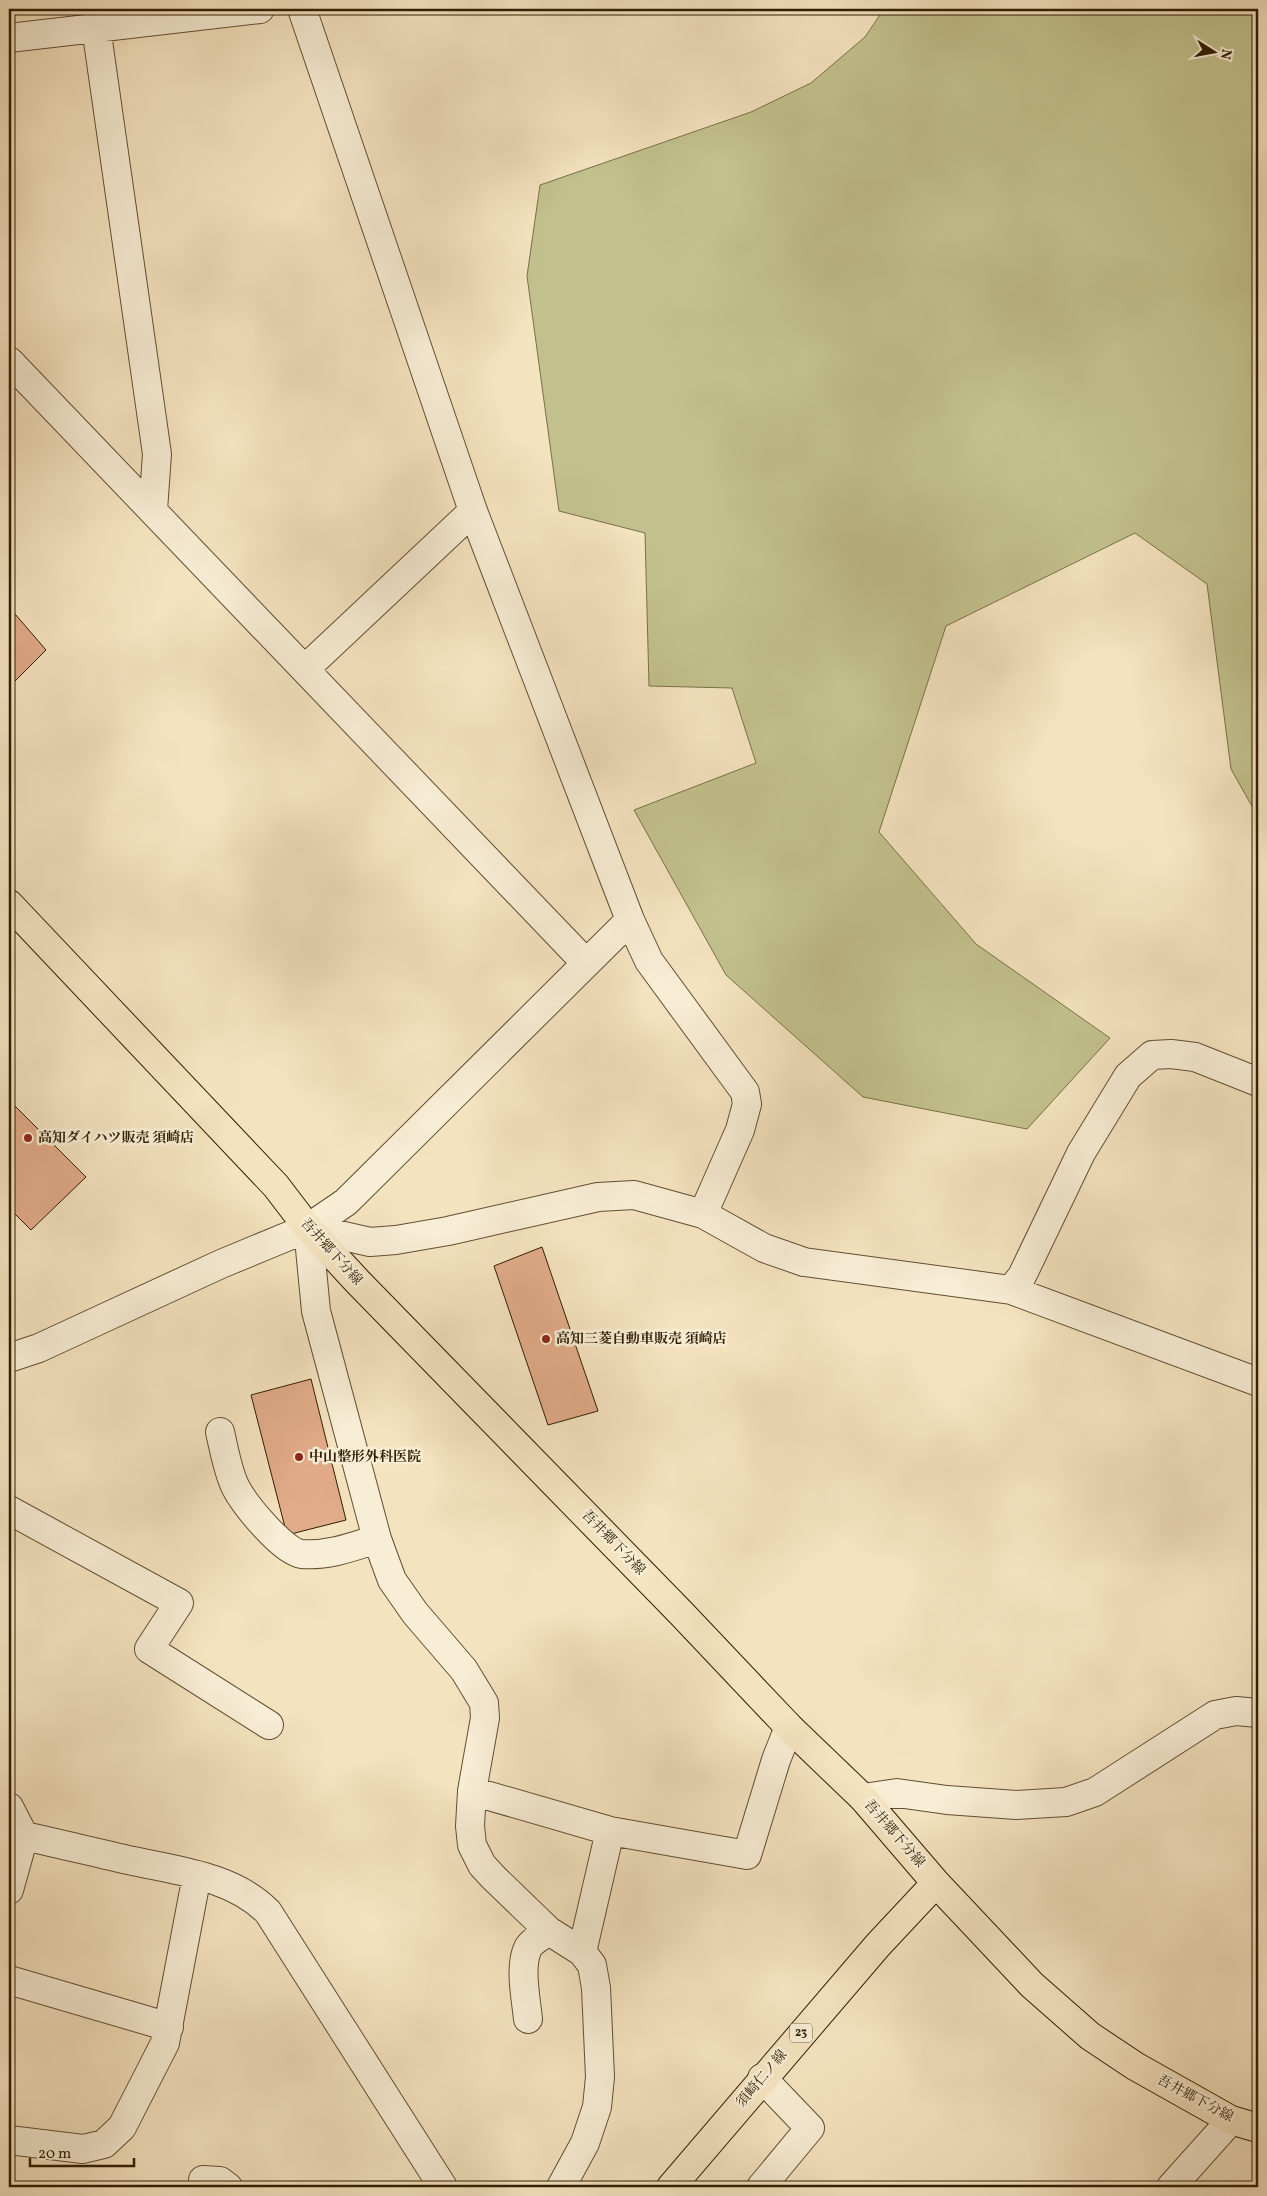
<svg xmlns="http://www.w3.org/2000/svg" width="1267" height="2196" font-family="Vollkorn,'Noto Serif JP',serif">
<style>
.green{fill:#c2c18d;stroke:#797048}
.building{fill:#e2ab89;stroke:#301e04}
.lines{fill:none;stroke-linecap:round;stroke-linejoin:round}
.minor-casing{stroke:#614f33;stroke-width:30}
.major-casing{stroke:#301e04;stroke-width:30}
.minor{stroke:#f8edd5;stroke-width:28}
.major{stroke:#f4e3bf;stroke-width:28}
.poi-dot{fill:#8f2418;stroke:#f8edd5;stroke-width:2}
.labels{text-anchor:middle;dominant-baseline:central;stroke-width:5;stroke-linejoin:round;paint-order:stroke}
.shield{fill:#f8edd5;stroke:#6c5c43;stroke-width:1}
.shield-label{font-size:12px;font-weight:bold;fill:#301e04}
.poi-label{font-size:14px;font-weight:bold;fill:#301e04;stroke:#f8edd5;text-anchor:start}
.street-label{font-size:14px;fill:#301e04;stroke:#f8edd5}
</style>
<rect width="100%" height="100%" fill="#f4e3bf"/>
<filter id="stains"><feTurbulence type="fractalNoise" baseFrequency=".004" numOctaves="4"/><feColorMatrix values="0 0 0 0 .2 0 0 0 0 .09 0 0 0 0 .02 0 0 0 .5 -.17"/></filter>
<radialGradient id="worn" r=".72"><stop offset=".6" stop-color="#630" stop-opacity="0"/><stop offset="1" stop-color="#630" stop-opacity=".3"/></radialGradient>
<path class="green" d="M884,9H1258V817L1231,769L1207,584L1135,533L946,626L879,832L976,944L1110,1038L1027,1129L863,1097L726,975L634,810L756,763L732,688L649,686L645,533L559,511L527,276L540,185L751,112L811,83L865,37Z"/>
<path class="building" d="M9,607L46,650L9,687Z
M9,1100L86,1177L31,1230L9,1208Z
M542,1247L598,1411L548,1425L494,1266Z
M311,1379L346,1520L287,1535L251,1395Z"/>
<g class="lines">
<defs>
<path id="minor" d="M302,9L473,511L630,920L649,961L745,1092L747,1104L740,1130L703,1214
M96,27L157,454L153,510
M9,38L260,9
M9,361L586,963
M305,669L473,511
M308,1228L316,1311L377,1539L392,1580L415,1613L464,1670L484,1703L485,1718L472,1791L470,1826L472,1845L482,1865L494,1878L549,1931L582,1952L592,1965L596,1988L600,2077L597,2107L585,2143L561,2187
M308,1228L370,1242L396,1240L448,1231L598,1197L634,1195L703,1214L764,1248L804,1262L1011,1290L1258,1382
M1011,1290L1022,1276L1081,1153L1128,1076L1152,1055L1171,1054L1195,1057L1258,1082
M9,1358L39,1348L221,1264L308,1228L346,1202L630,920
M220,1432C224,1449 228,1473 236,1488C245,1505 283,1552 302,1554C329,1556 352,1547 377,1539
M9,1510L179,1603L149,1649L269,1725
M472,1791L610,1831L747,1855L776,1760L789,1727
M863,1798L897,1793L947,1800L1016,1805L1066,1802L1095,1792L1215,1715L1236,1711L1258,1713
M9,1807L24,1836L9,1890
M9,1847L24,1836C61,1844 97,1853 133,1861C179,1871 234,1877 268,1912L443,2187
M582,1952L610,1831
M9,1980L169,2027
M528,2019C526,1999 519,1966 528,1948C531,1942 543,1935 549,1931
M9,2140L83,2149L104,2144L122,2127L165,2043L197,1875
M203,2180L220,2181L228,2187
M761,2187L810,2128L762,2078
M1171,2187L1231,2120"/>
<path id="major" d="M9,904L276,1186L308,1228L358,1282L681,1613L789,1727L863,1798L936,1883L1032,1985L1090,2036L1135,2066L1231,2120L1258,2128
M671,2187L878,1945L936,1883"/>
</defs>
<use href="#minor" class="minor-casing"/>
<use href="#major" class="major-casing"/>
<use href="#minor" class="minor"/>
<use href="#major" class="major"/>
</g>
<g class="poi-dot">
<circle cx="28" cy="1138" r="5"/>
<circle cx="546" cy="1339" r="5"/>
<circle cx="299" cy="1457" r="5"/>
</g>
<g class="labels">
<rect class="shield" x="790" y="2023.5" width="22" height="19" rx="4"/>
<g class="shield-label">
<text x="801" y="2033">23</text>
</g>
<g class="poi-label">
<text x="38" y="1138">高知ダイハツ販売 須崎店</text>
<text x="556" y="1339">高知三菱自動車販売 須崎店</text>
<text x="309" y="1457">中山整形外科医院</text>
</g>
<g class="street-label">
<text transform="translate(331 1252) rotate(48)">吾井郷下分線</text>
<text transform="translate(613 1543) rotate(46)">吾井郷下分線</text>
<text transform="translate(894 1834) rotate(49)">吾井郷下分線</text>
<text transform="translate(762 2079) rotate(-50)">須崎仁ノ線</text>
<text transform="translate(1195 2099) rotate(28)">吾井郷下分線</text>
</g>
</g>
<rect width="1267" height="2196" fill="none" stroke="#f4e3bf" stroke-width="30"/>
<rect x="10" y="10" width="1247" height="2176" fill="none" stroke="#301e04" stroke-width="2.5"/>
<rect x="15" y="15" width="1237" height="2166" fill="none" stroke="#301e04"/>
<g transform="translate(1214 52) rotate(101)" stroke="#f8edd5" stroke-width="4" paint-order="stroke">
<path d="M0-4L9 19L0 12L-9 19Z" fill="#301e04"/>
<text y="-8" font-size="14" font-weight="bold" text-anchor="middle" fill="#301e04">N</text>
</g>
<path d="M30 2158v8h104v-8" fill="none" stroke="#301e04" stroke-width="2.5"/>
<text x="38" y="2158" font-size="15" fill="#301e04" stroke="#f8edd5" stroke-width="4" paint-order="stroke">20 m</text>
<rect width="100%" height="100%" filter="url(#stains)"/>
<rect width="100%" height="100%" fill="url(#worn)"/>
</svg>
